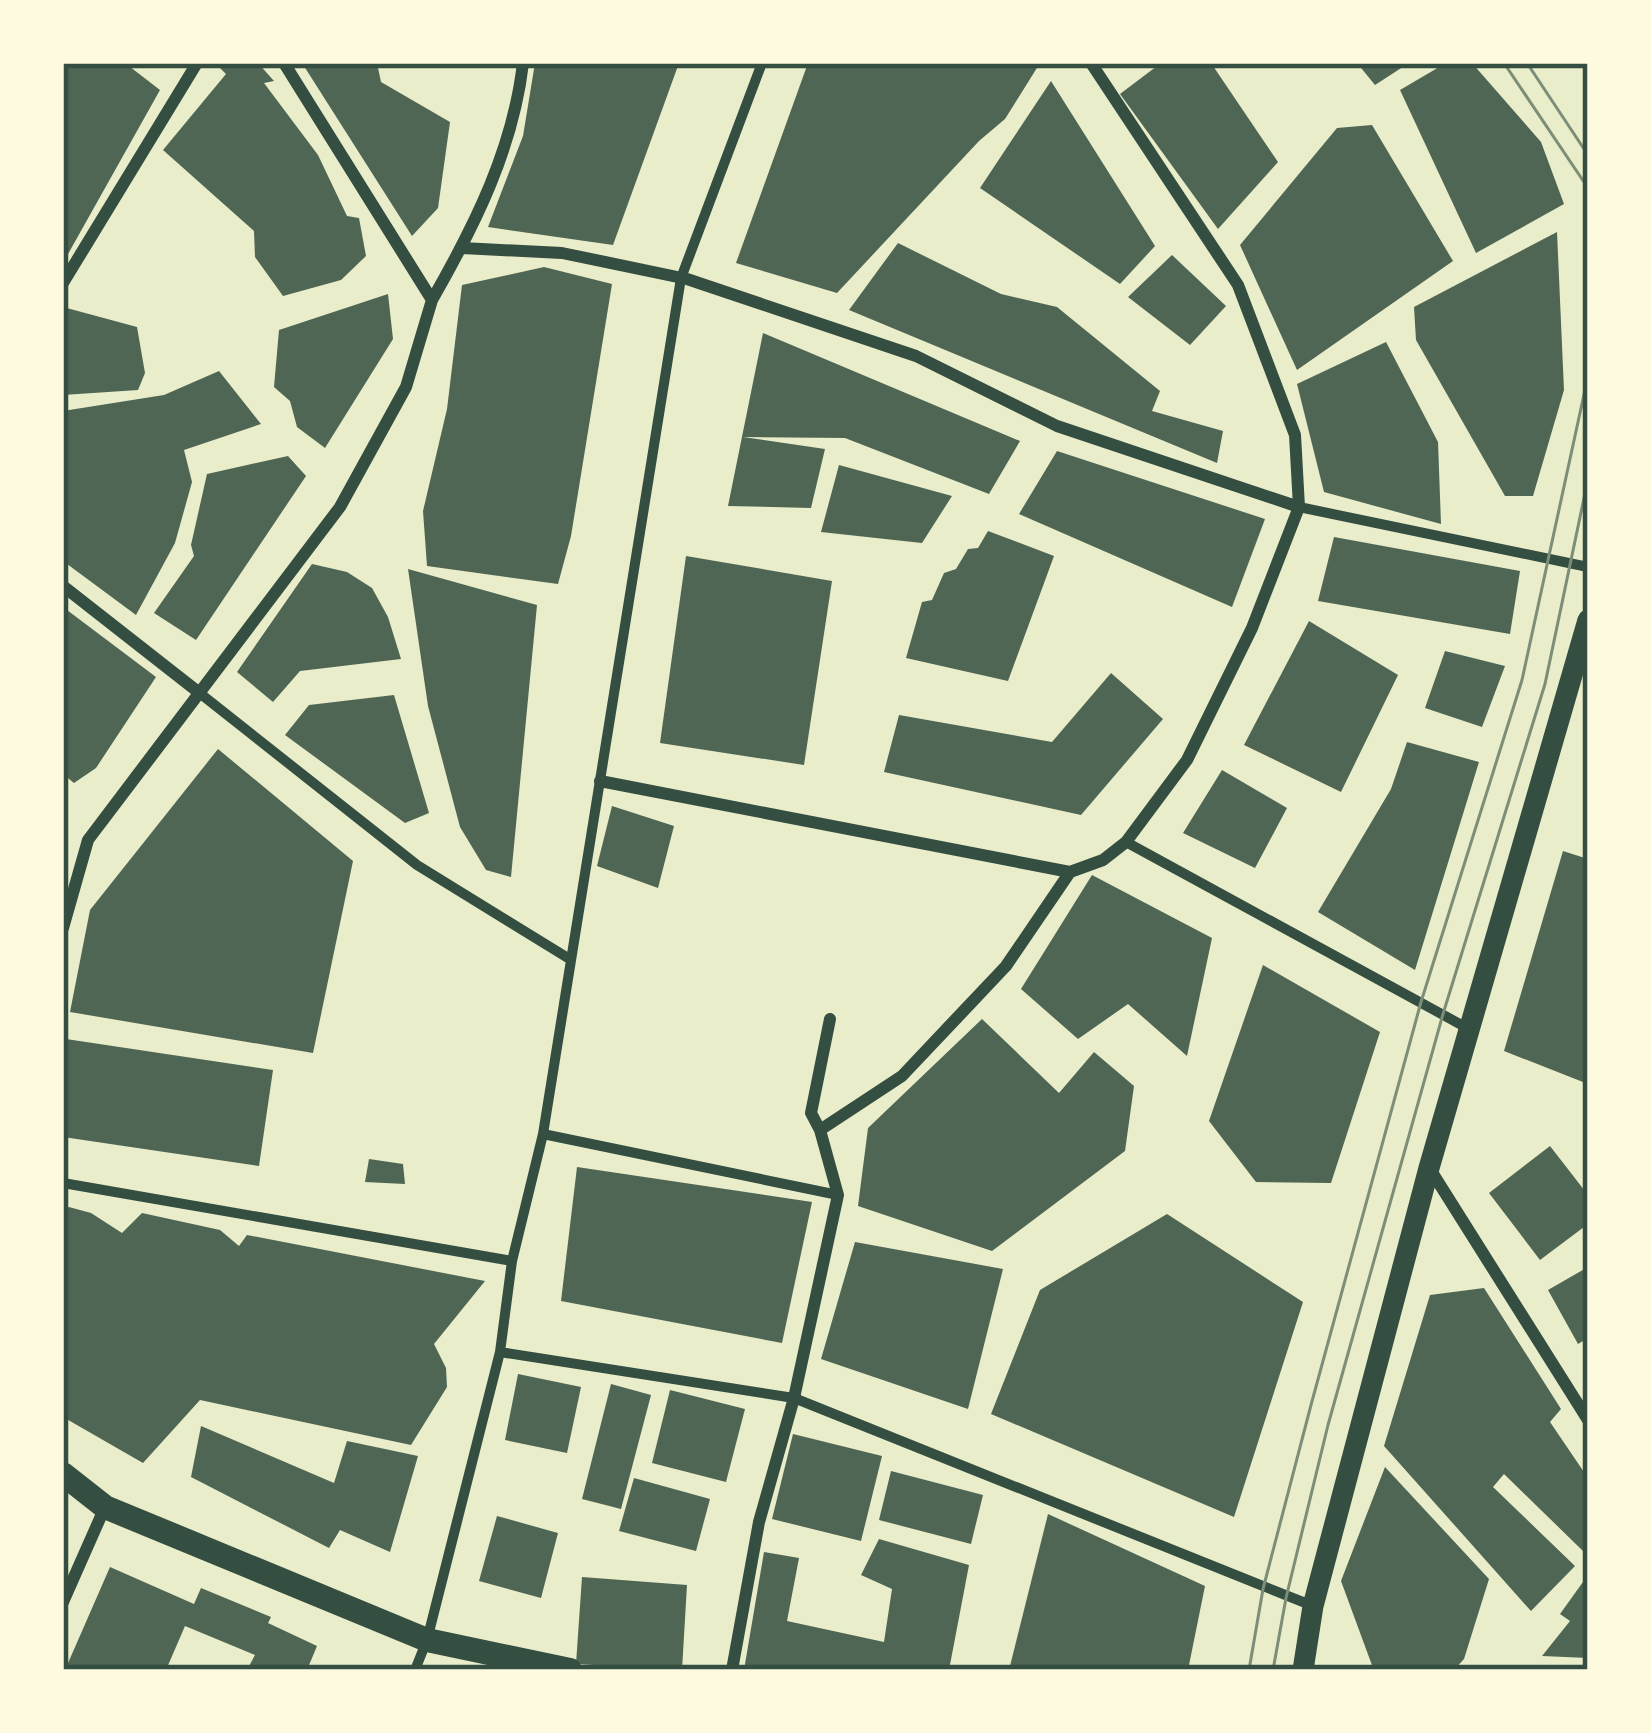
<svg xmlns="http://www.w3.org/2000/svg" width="1651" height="1733" font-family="'Space Grotesk',sans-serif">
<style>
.building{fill:#4f6655}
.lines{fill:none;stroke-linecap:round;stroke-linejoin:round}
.pedestrian{stroke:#344e41;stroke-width:10}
.minor{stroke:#344e41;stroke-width:12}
.tertiary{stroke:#344e41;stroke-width:21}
.secondary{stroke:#344e41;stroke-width:24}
.tram{stroke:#7c8e77;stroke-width:3}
.neatline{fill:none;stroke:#344e41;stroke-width:4.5}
</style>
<rect width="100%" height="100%" fill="#e9edc9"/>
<path class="building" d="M63,63H125L160,90L63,263Z
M215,63H258L274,81L264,83L318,155L347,216L359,218L366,256L341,280L283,296L255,257L254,231L163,150L226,74Z
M302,63H377L381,82L450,122L438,208L412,236Z
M535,63H679L613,245L488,227L523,136Z
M808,63H1040L1005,119L979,141L837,293L736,263Z
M1161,63H1211L1278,162L1218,229L1120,94Z
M1357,63H1409L1375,85Z
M1446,63H1472L1541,142L1564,204L1476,253L1400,90Z
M1051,81L1155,246L1120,284L980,188Z
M1372,125L1453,261L1297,370L1240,245L1337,128Z
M1557,232L1564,390L1533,496H1505L1416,340L1414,307Z
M898,243L1001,294L1057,307L1160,391L1152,411L1223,431L1217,463L849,310Z
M1172,255L1226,306L1190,345L1128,297Z
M544,267L612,284L571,536L558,584L427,566L423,511L447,409L462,285Z
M388,294L393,339L325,448L297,427L290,401L274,387L279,330Z
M63,307L137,327L145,373L138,390L63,395Z
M763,333L1020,441L989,494L845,438L743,437L825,449L811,508L728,506Z
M1386,342L1438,442L1441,524L1324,492L1297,384Z
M219,371L261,424L184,450L192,482L175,543L136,615L63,561V500L67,489L63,411L164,395Z
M1057,451L1265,519L1232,607L1019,514Z
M288,456L306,476L196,640L154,613L194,556L191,545L207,474Z
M839,465L952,496L922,543L821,532Z
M988,531L1054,556L1008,681L906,658L922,602L932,600L944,573L956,569L968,549L978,548Z
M1334,537L1520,571L1510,634L1318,601Z
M686,556L832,581L804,765L660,743Z
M312,564L347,572L372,588L388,617L401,659L300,671L273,702L237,672Z
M408,569L537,605L511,877L486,870L460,827L428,706Z
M63,607L156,677L96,768L74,783L63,774Z
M1309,621L1398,675L1341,792L1244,745Z
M1445,651L1505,666L1482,727L1425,708Z
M1111,673L1163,719L1081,815L884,772L899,715L1052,742Z
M394,695L429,813L405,823L285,735L309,705Z
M1407,742L1479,762L1415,970L1318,912L1391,789Z
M218,749L353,861L313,1053L70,1012L90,910Z
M1222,770L1287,808L1255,868L1183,833Z
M612,806L674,826L658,888L597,866Z
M1563,851L1588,859V1084L1504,1051Z
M1092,875L1212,938L1187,1056L1128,1004L1078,1039L1021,989Z
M1263,965L1380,1032L1331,1183L1256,1182L1209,1121Z
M982,1019L1059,1093L1094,1052L1134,1086L1125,1151L992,1251L858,1206L868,1128Z
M66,1039L273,1070L259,1166L63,1137Z
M1550,1146L1588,1195V1224L1540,1260L1489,1193Z
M369,1159L403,1164L405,1184L365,1182Z
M577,1167L812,1202L782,1343L561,1301Z
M69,1207L91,1213L122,1233L142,1213L220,1230L239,1246L247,1235L485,1281L434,1344L446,1368L447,1387L411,1445L200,1400L143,1463L63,1417V1209Z
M1167,1214L1303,1302L1234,1517L991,1414L1040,1290Z
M855,1242L1003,1269L968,1409L821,1359Z
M1588,1267V1338L1578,1344L1548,1290Z
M1484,1288L1561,1409L1550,1422L1588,1478V1543L1583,1551L1504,1474L1493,1487L1575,1566L1531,1611L1384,1446L1430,1295Z
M518,1374L581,1387L567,1453L505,1440Z
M611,1384L651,1395L621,1509L582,1499Z
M670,1390L745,1409L726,1482L652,1463Z
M201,1426L334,1483L347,1441L418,1456L390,1552L340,1530L329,1548L191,1477Z
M793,1434L882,1456L861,1541L772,1519Z
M1385,1467L1489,1579L1464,1659L1454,1670L1373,1668L1341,1581Z
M891,1471L983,1495L971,1544L879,1520Z
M634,1478L710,1499L696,1551L619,1531Z
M1048,1514L1205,1586L1188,1670H1009Z
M497,1516L558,1533L541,1598L479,1581Z
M879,1539L969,1565L949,1670H744L764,1552L799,1558L787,1621L884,1642L892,1589L861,1575Z
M110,1567L194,1604L201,1588L271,1617L268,1623L317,1646L307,1670H247L255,1655L185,1626L166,1670H65Z
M1588,1575V1658L1542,1656L1570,1621L1560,1614Z
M582,1577L687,1585L682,1670L576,1664Z"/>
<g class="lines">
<path class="pedestrian" d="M1299,507L1588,567
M197,691L417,865L568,958
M1126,842L1469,1029
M543,1134L838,1195
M63,1183L512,1261
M500,1352L794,1398L1313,1606
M415,1670L427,1640L500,1352L512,1261L543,1134L681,278L762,63"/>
<path class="minor" d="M462,248L562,253L687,279L916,356L1057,426L1299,507
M63,283L197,63
M432,300C475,225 513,149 523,63
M63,586L197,691
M600,781L1070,872L1103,860L1126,842L1187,760L1252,628L1299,507L1295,435L1238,285L1091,63
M63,928L88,840L340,507L406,387L432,300L284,63
M820,1130L902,1076L1006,966L1070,872
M1430,1169L1588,1420
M63,1602L105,1507
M732,1670L759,1522L794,1398L838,1195L820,1130L811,1113L830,1019"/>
<path class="tertiary" d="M1303,1670L1313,1606L1429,1168L1588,620"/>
<path class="secondary" d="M63,1474L105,1507L427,1640L570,1670"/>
<path class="tram" d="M1504,63L1588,188
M1527,63L1588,155
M1249,1670L1263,1589L1311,1405L1421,1002L1522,680L1588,376
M1273,1670L1286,1598L1328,1425L1443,1014L1545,684L1588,479"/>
</g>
<rect width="1651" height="1733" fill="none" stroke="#fefae0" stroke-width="132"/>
<rect x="66" y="66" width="1519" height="1601" class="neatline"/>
</svg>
